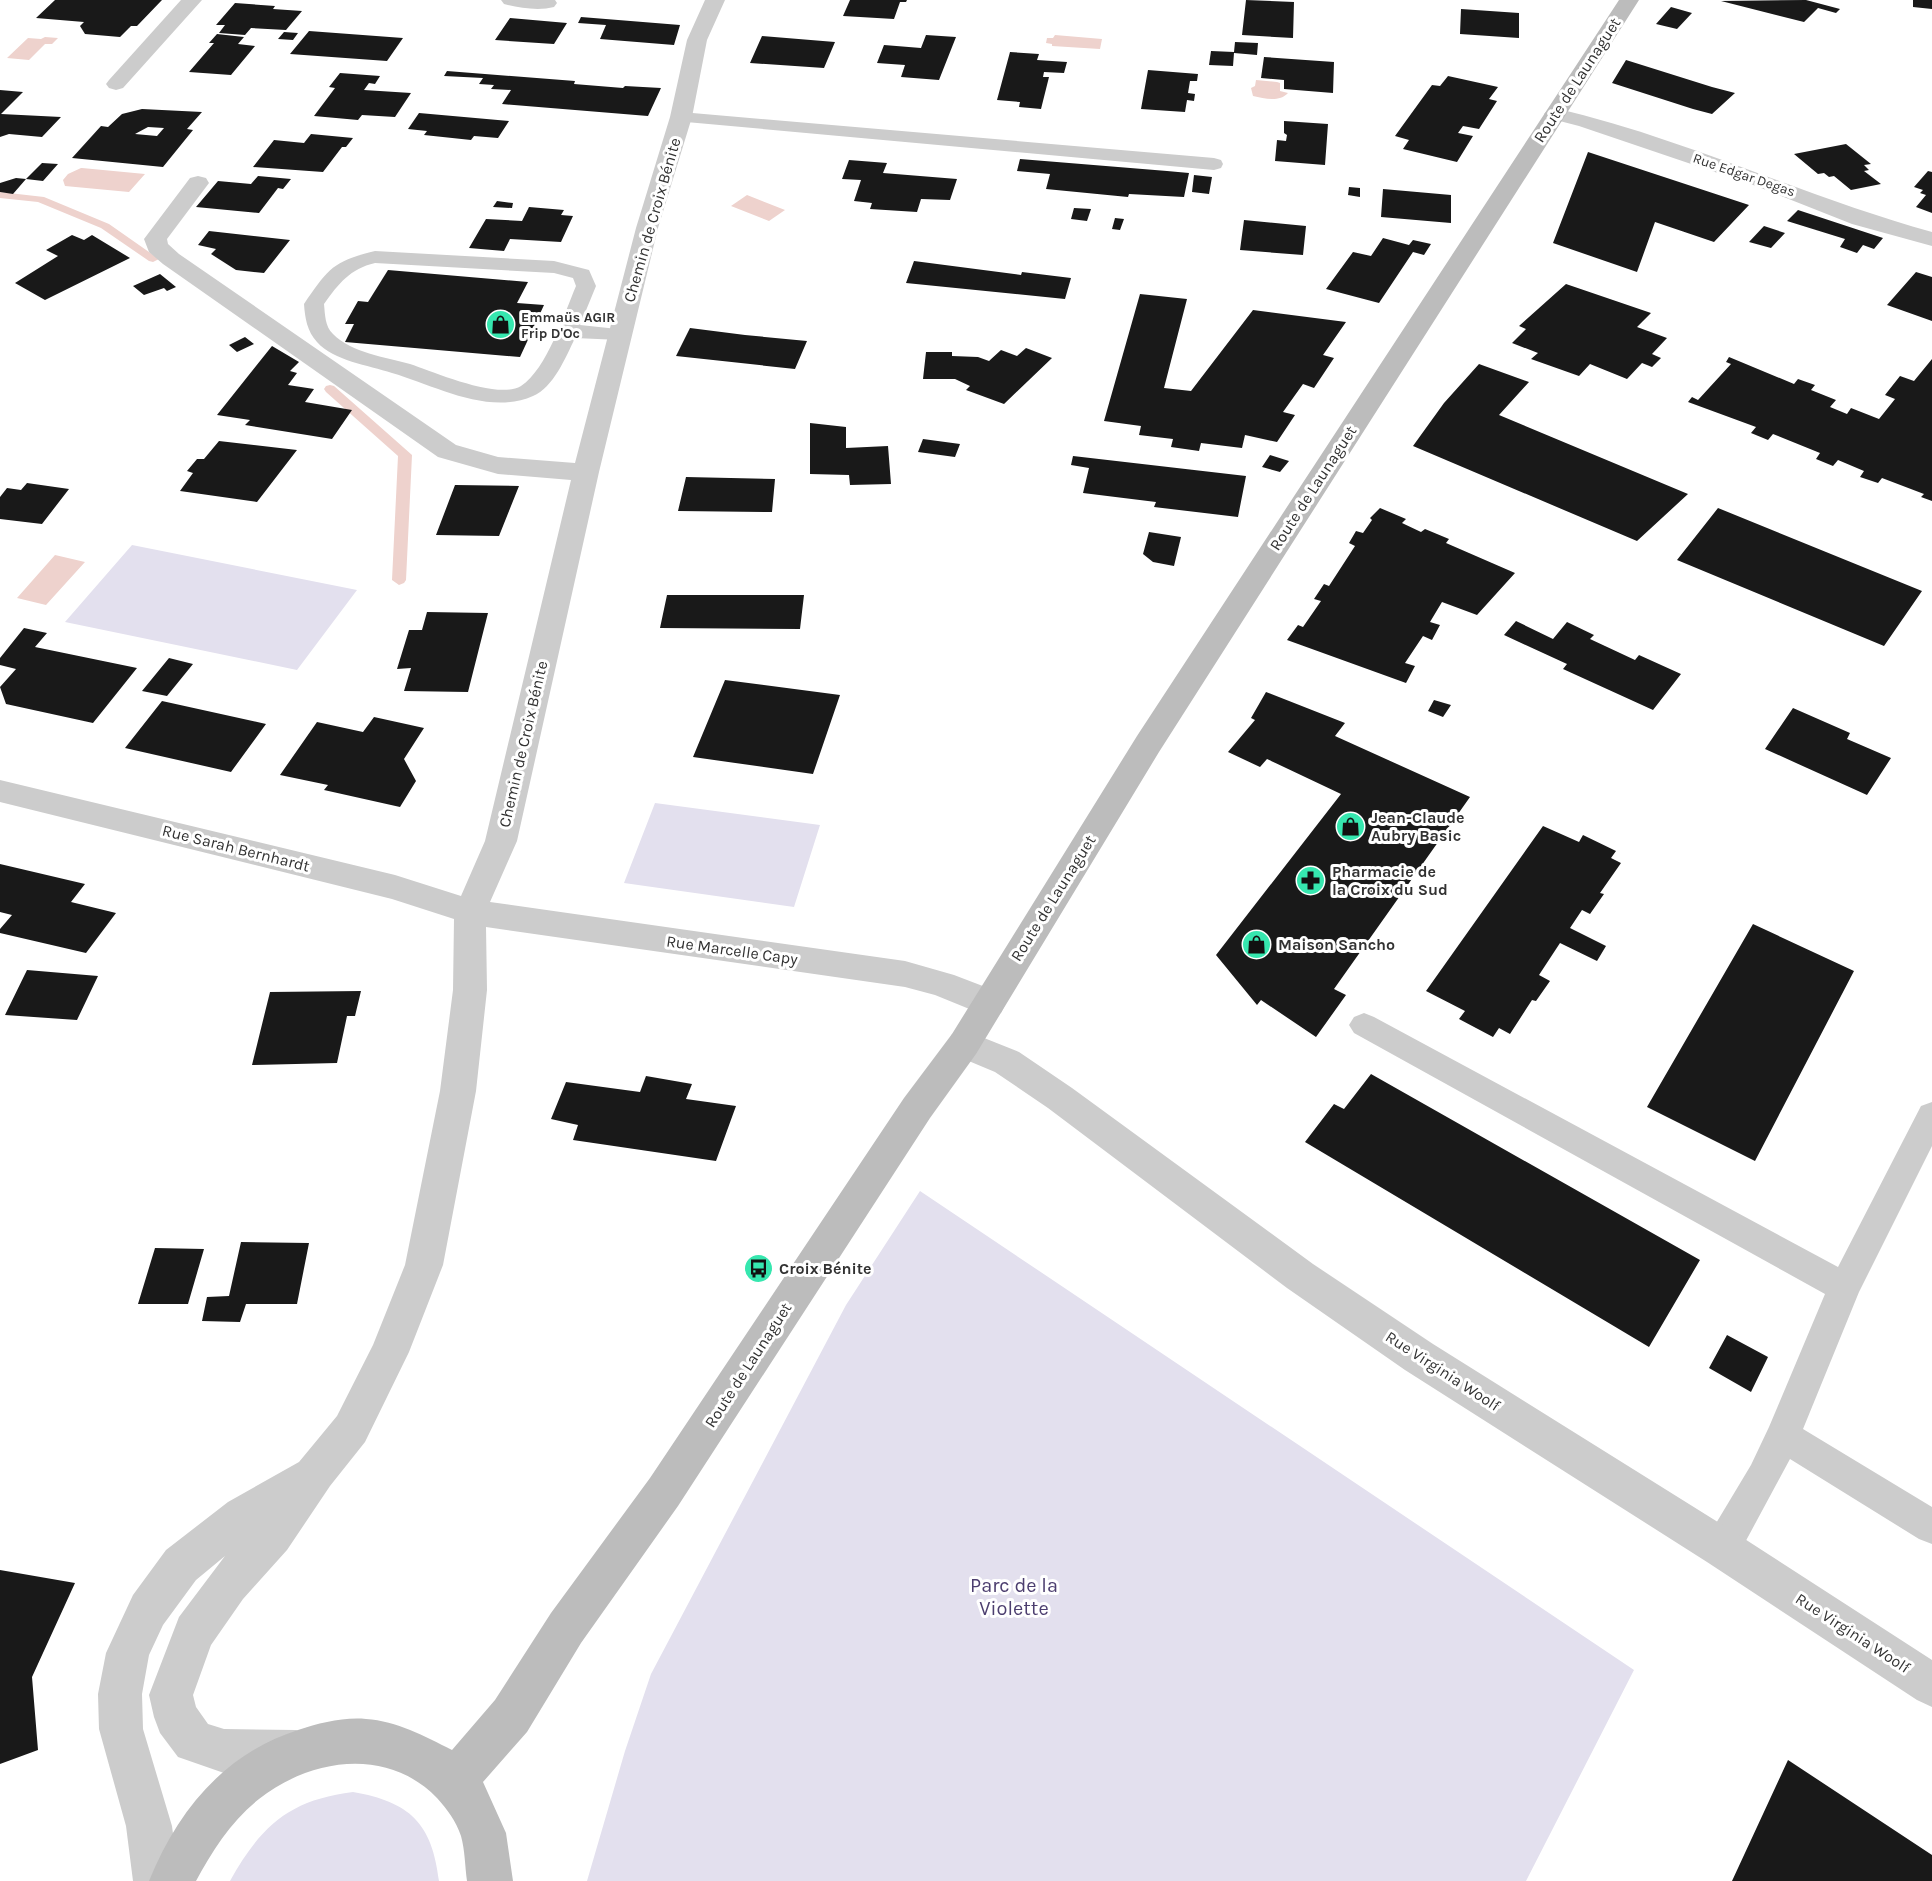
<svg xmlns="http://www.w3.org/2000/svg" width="1932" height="1881" font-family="Karla,sans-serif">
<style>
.green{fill:#e3e0ee}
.water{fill:#eed2cd}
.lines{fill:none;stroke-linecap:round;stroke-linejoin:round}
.stream{fill:#eed2cd;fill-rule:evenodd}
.building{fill:#191919;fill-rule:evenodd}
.service{fill:#ccc;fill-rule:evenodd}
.minor{fill:#ccc;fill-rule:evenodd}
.secondary{fill:#bcbcbc;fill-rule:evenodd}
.labels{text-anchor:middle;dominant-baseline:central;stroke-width:6;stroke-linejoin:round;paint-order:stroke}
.far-street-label{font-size:14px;fill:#323232;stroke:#fff}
.far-poi-label{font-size:14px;font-weight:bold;fill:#323232;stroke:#fff;text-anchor:start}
.street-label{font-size:16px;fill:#323232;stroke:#fff}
.poi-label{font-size:16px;font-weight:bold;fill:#323232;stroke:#fff;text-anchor:start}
.near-park-label{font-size:20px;fill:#4c3e6f;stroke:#fff}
</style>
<rect width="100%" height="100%" fill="#fff"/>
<path class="green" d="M132,545L357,590L297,670L65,622Z
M655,803L820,825L794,907L624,883Z
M920,1191L1634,1670L1526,1881H587L625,1751L651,1674L846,1305Z
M353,1792C410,1802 432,1823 439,1881H230C261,1826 289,1800 353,1792Z"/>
<path class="water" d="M1055,35L1102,39L1100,49L1052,46V44L1046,43L1047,38H1053Z
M45,37L58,38L52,44H45L29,60L7,58L28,38L41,39Z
M1256,80L1277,82L1280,83V91L1288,93C1280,102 1265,99 1253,96L1251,88L1255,86Z
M81,168H82L145,174L129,192L65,186L63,180L68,174Z
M747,195L785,210L769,221L731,206Z
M55,555L85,562L46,605L17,598Z"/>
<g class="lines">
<path class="stream" d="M0,192L44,197L109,224L159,259L153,262L149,261L101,228L38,202L0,198Z
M330,385L334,386L412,455L406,580L404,583L399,585L392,580L398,456L326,392L324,389L326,386Z"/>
</g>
<path class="building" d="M55,0H162L137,26H131L120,37L85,34L80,26L84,22L36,18Z
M850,0H907L906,2H900L894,19L843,16Z
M1246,0L1294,2L1293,38L1242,35Z
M1806,0L1840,9L1836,13L1818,8L1804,22L1721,1Z
M1913,0H1932V9L1913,7Z
M235,3L275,6L273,9L302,11L286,30L251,28L245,35L219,33L225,25H216Z
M1671,7L1692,13L1677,29L1656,24Z
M1461,9L1519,13V38L1460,34Z
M581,17L680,25L674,45L600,39L606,25L578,23Z
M510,18L567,23L554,44L495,40Z
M309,31L403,38L387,61L290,54Z
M284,32L298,33L293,40L278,39Z
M217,34L244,37L238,44L255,46L231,75L189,72L214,43H209Z
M926,35L956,37L939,80L901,77L905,65L877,63L884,45L921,48Z
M762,36L835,42L824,68L750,63Z
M1235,42L1258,43L1257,55L1234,53L1233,66L1209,65L1211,51L1234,52Z
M1010,52L1039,54L1037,60L1067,62L1064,73L1044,72L1043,77H1049L1041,109L1019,107L1020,102L997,100Z
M1264,57L1334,62L1333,93L1284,89V80L1261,78Z
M1626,60L1712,87L1735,93L1712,114L1693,109L1612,83Z
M1148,70L1198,74L1197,81H1190L1188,93L1195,94L1194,101L1187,100L1185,112L1141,109Z
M447,71L575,81L574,84L623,88L625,86L661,88L648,116L502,104L511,90L491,89L494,85L479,84L483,78L444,76Z
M340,73L380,76L375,84L369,83L364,90L411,93L395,117L362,115L358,120L314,116L335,88L329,87Z
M1448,76L1498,87L1489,99L1497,101L1479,129L1463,126L1458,133L1473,136L1457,162L1403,149L1409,140L1395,136L1432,85L1440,86Z
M0,90L23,92L1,114L61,117L42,137L9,134L0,137Z
M142,109L202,112L187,129L193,130L163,167L72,158L101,126L108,127L122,114ZM148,127L164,128L157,136L135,134Z
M419,113L509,121L498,138L474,136L471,140L424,135L427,131L408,129Z
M1284,121L1328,124L1325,165L1275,161L1277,140L1286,141L1287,135L1284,133Z
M311,134L353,138L346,147H342L323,172L253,167L274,140L304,143Z
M1846,144L1871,164L1864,165L1869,170L1864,171L1881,184L1851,190L1834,176L1829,177L1824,173L1818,174L1794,154Z
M1588,152L1749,205L1714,242L1655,222L1637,272L1553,243Z
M1020,159L1167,171L1189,173L1184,197L1129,194L1128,197L1046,189L1050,174L1017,171Z
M849,160L887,163L883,173L957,179L950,200L921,199L917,212L870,209L872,203L854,201L861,180L842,179Z
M42,163L58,164L43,181L26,179L13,194L0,192V183L16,178L26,179Z
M1928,171L1932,172V213L1916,207L1926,195L1920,193L1923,190L1914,187Z
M1194,175L1212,177L1209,194L1192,192Z
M258,176L291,179L283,189L278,188L259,213L196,207L218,181L251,184Z
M1349,187L1360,188V197L1348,195Z
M1383,189L1451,195V223L1381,217Z
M497,201L513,203L512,208L493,207Z
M529,207L564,210L561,215L573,216L561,242L510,239L504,251L469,248L486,219L522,221Z
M1074,208L1091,209L1087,221L1071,219Z
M1798,210L1883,238L1874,249L1863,245L1857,253L1840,247L1845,239L1787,221Z
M1115,218L1124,219L1120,230L1112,229Z
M1244,220L1306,226L1303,255L1240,250Z
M1764,226L1785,233L1771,248L1749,242Z
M209,231L290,240L264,273L236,270L211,254L216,249L198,245Z
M72,235L84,240L92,235L130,258L45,300L15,283L58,256L46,250Z
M1383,238L1409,245L1413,240L1431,244L1424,255L1413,252L1379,303L1326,289L1353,252L1371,256Z
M914,261L1021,275L1022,272L1071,278L1065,299L906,283Z
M388,270L528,282L517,303L544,305L520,357L345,342L354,324H345L358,301L368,302Z
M1916,272L1932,277V321L1887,305Z
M160,274L176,287L167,291L164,288L144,295L133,286Z
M1566,284L1651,313L1637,327L1667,338L1652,354L1661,358L1652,367L1642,363L1627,379L1590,364L1579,376L1531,359L1538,353L1512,343L1526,329L1519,326Z
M1140,294L1187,299L1164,388L1191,391L1253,310L1346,322L1323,355L1334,358L1314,388L1303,384L1283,412L1295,415L1277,442L1245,435L1242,448L1201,443L1199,451L1171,447L1173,439L1139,435L1141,426L1104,421Z
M690,328L745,335L807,341L795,369L676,356Z
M245,337L254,344L237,352L229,345Z
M272,346L299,362L290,371L297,373L288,385L314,389L305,402L352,410L332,439L245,425L250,420L217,415Z
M1026,348L1052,358L1004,404L966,390L970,386L955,379H923L926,352H952V356L978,357L989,361L1001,350L1017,356Z
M1729,357L1794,384L1798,379L1815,385L1811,390L1836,400L1830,407L1847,414L1851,408L1879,419L1895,399L1885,395L1900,376L1914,381L1932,359V501L1921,497L1924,494L1882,478L1878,483L1860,477L1864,471L1838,460L1833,466L1816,459L1820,453L1773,434L1768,440L1751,433L1756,427L1688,402L1692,397L1698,400L1731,364L1726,362Z
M1479,364L1529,382L1499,415L1688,494L1637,541L1413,446L1444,403Z
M810,423L846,427V448L888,446L891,484L850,485L849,475L810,474Z
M923,439L960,444L955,457L918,452Z
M219,441L297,450L257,502L180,491L193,473L187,471L197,459H204Z
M1270,455L1289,461L1280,472L1262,467Z
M1073,456L1246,476L1238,517L1154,507L1156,502L1083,493L1089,468L1071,465Z
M686,477L775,479L772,512L678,511Z
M27,483L69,489L42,524L0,519V497L7,488L21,490Z
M455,485L519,486L499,536L436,535Z
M1380,508L1406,519L1402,523L1421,532L1425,529L1449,539L1446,543L1515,573L1477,615L1442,602L1430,622L1440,625L1432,640L1423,636L1405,663L1415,666L1406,683L1287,640L1298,625L1303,627L1321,601L1314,599L1324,584L1329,586L1355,546L1349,543L1356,531L1363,533L1372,520L1370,518Z
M1718,508L1922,591L1884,646L1677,560Z
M1149,532L1181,537L1174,566L1153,562L1143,554Z
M667,595H804L800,629L660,628Z
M427,612L488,613L468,692L404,691L411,668L397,669L409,630H422Z
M1516,621L1553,639L1567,622L1594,635L1590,639L1635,660L1639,655L1681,674L1653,710L1563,669L1567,664L1504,635Z
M24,628L47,633L35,647L137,668L93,723L6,704L0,687L16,669L0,665V658Z
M169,658L193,664L167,696L142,691Z
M725,680L840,695L813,774L693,757Z
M1266,692L1345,723L1335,736L1470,797L1334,989L1346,995L1316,1037L1261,1000L1257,1005L1216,955L1341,794L1267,759L1260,767L1228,752L1255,720L1251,718Z
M1434,700L1451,705L1443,717L1428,711Z
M162,701L266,724L231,772L125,748Z
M1793,708L1850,733L1847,739L1891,758L1867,795L1765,749Z
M374,717L424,728L404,759L416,781L400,807L324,790L328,785L280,775L317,722L363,732Z
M1543,826L1579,842L1583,835L1616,851L1611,858L1621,863L1600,893L1604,894L1590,914L1582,910L1570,928L1606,946L1597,961L1560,943L1539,975L1550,981L1536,1001L1532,1000L1510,1034L1499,1028L1493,1037L1459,1019L1465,1011L1426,991Z
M0,864L85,884L71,902L116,913L86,953L0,933V929L12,915L0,912Z
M1753,924L1854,971L1755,1161L1647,1107Z
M27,970L98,976L77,1020L5,1015Z
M361,991L355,1016H347L337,1063L252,1065L270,992Z
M1371,1074L1700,1260L1649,1347L1305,1142L1334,1104L1344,1109Z
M646,1076L692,1084L686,1099L736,1106L716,1161L573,1140L578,1125L551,1119L566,1082L640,1092Z
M241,1242L309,1243L297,1304H246L240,1322L202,1321L207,1297L229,1296Z
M155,1248L204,1249L188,1304H138Z
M1727,1335L1768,1357L1751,1392L1709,1368Z
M0,1570L75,1583L32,1677L38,1750L0,1764Z
M1788,1760L1932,1855V1881H1732Z"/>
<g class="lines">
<path class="service" d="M681,112L1214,158L1221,160L1223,164L1221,168L1214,170L675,121L672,117L675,113Z
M375,251L554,261L589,270L596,286L580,325L627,330L630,334L627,338L620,340L575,338C566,357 553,388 533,396C488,416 434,385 392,373C368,365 334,361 317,342C307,331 305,318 304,304C328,269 333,261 375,251ZM375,263L554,273L573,278L576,286C564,314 547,369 521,386C498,400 434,372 410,364C385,357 352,353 333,334C325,327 325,314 324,304C339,283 350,269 375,263Z
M1364,1013L1374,1017L1838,1267L1921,1106L1932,1102V1146L1859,1292L1803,1429L1932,1507V1544L1919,1539L1790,1459L1735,1561L1722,1566L1709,1561L1704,1548L1709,1535L1751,1465L1769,1427L1825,1294L1354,1033L1349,1025L1354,1017Z"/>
<path class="minor" d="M181,0H202L123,88L116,90L109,88L106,84L109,80Z
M501,0H555L557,3L554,7C539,11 519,8 504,4Z
M705,0H725L707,40L692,117L658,228L599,472L517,841L490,902L905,961L954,975L1001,993L1006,1003L1001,1013L989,1017L935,995L905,987L486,927L487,990L476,1091L443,1265L409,1352L365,1442L330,1486L287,1550L243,1599L211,1645L193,1695L196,1707L208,1724L224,1729L296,1730L312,1736L318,1752L312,1768L296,1774L224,1773L178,1757L160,1733L154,1717L149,1695L179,1617L225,1556L196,1580L163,1625L149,1655L142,1694L143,1729L172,1826L179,1881H133L126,1826L99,1729L98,1694L106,1653L133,1595L166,1550L228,1502L299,1462L337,1416L373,1345L405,1265L440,1091L453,990L454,919L392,899L0,802V780L395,875L461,896L485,841L571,480L498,474L438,457L163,264L149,252L144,239L190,178L198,176L206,178L209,183L167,239L168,244L179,254L456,445L498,457L575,463L636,228L670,117L687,40Z
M1555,108C1684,138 1805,197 1932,232V246L1852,224L1756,186L1579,126L1548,118L1544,114L1548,110Z
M964,1030L1019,1052L1072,1088L1313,1264L1433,1344L1737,1534L1932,1660V1707L1917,1700L1707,1562L1405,1370L1287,1288L1048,1108L995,1072L952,1054L947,1044L952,1034Z"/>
<path class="secondary" d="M1619,0H1639L1159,752L976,1054L930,1118L678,1506L581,1643L527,1732L483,1782L506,1833L513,1881H467C465,1867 465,1850 461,1836C456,1821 447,1809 437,1798C388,1747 311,1758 259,1799C232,1820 212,1851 196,1881H149C178,1810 224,1754 298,1730C320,1723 343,1717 366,1719C397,1721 424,1736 452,1750L495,1700L551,1613L650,1478L904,1098L952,1034L1137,736Z"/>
</g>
<defs>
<symbol id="shop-disc" viewBox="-11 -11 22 22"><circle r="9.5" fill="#36e7af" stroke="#fff"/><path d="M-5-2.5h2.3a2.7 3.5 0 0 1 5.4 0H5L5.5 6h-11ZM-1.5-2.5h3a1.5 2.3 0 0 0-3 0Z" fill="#111"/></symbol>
<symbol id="pharmacy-disc" viewBox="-11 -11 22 22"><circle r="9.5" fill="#36e7af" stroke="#fff"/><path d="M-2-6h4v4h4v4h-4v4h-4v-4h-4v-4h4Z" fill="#111"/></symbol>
<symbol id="bus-disc" viewBox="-11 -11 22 22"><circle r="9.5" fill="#36e7af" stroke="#fff"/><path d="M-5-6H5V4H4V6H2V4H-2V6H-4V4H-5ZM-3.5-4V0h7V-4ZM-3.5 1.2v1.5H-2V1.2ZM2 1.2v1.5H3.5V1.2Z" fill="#111"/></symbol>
</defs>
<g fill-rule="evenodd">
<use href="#shop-disc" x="484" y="308" width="33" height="33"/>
<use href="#shop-disc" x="1334" y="810" width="33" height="33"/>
<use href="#pharmacy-disc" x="1294" y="864" width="33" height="33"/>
<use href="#shop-disc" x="1240" y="928" width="33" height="33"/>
<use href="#bus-disc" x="742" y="1252" width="33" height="33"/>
</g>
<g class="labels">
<g class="far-street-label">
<text transform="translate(1744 175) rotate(19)">Rue Edgar Degas</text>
</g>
<g class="far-poi-label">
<text x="521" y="317">Emmaüs AGIR<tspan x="521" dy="16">Frip D'Oc</tspan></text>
</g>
<g class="street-label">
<text transform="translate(1577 80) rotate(-57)">Route de Launaguet</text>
<text transform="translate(652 220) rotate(-74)">Chemin de Croix Bénite</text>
<text transform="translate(1313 488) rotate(-57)">Route de Launaguet</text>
<text transform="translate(523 744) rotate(-77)">Chemin de Croix Bénite</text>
<text transform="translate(236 848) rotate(14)">Rue Sarah Bernhardt</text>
<text transform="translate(1053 898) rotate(-58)">Route de Launaguet</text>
<text transform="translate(732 950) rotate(8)">Rue Marcelle Capy</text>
<text transform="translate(748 1365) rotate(-57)">Route de Launaguet</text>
<text transform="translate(1443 1371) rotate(33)">Rue Virginia Woolf</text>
<text transform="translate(1853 1633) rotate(33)">Rue Virginia Woolf</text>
</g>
<g class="poi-label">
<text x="1371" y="817">Jean-Claude<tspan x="1371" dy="18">Aubry Basic</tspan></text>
<text x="1332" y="871">Pharmacie de<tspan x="1332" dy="18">la Croix du Sud</tspan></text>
<text x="1278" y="944">Maison Sancho</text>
<text x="779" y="1268">Croix Bénite</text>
</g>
<g class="near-park-label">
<text x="1014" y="1585">Parc de la<tspan x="1014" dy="23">Violette</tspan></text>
</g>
</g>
</svg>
